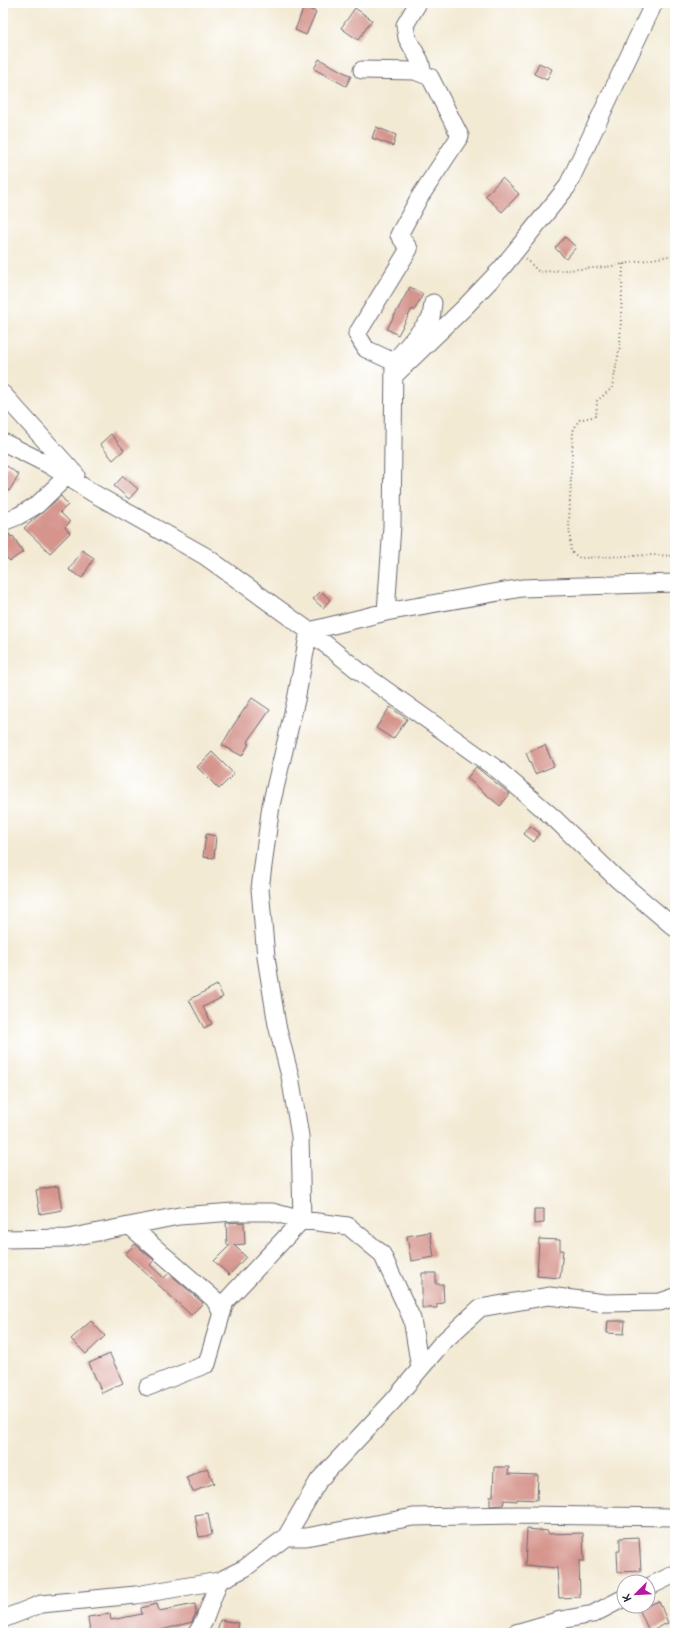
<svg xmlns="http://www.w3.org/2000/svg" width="678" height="1636" font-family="Pangolin,sans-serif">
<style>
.building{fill:#d5958d}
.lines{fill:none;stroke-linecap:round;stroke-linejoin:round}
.minor-casing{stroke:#6b6871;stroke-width:19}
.path{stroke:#6b6871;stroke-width:2;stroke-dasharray:1 3;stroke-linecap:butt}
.minor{stroke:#fff;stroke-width:17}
</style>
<rect width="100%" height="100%" fill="#fff"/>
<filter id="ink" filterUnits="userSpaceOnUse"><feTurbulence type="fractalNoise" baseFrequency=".025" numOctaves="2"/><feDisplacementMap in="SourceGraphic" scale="8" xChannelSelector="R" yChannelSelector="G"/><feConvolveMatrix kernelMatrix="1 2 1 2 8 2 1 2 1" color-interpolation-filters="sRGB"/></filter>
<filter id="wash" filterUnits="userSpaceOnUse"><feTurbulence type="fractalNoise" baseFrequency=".012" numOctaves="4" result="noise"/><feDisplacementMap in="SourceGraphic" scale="16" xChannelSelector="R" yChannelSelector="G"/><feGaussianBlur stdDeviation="0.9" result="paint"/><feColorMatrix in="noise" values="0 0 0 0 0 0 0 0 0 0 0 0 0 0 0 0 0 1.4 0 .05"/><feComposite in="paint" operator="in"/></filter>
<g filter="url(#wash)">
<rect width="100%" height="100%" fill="#f3ead4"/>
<g id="blocks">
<path class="building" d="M304,7L316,12L306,35L295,30Z
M355,8L372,20L358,40L341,28Z
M319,59L351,76L346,86L314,69Z
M539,63L552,69L547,80L534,74Z
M376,127L396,135L393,146L372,138Z
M502,178L519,194L502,212L485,196Z
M565,237L576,247L566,259L555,248Z
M410,287L423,294L414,311L412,309L398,335L387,329Z
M111,434L124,450L113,460L100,444Z
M7,466L19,475L9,491L3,487V472Z
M123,476L138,489L129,499L114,486Z
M61,496L68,505L60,512L70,522L65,527L70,533L50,553L24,528Z
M7,531L11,537L13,536L23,552L10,561L7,558L3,562V532Z
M82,550L94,558L82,578L69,570Z
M321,591L330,600L323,608L313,599Z
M252,698L270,710L247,743L249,744L242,756L222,745L233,726Z
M390,707L407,719L393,739L376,728Z
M545,745L554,766L535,774L526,753Z
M212,752L234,774L219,789L197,767Z
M476,767L510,794L500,806L467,778Z
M530,826L540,833L534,842L524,834Z
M206,834L216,836L214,858L203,857Z
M217,985L223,997L203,1007L212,1024L204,1028L189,1000Z
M58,1186L62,1210L40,1214L36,1190Z
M534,1209H544V1223L534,1224Z
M244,1222L245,1244L234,1245L246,1257L229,1275L214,1261L230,1245H227L226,1223Z
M430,1232L434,1257L411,1261L407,1236Z
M539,1239L560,1240V1250H563L560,1278L537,1276Z
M135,1244L154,1260L150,1265L164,1278L169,1273L203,1303L191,1315L125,1254Z
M422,1273H436V1284H443L444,1303L437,1304V1308H422Z
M91,1321L105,1336L86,1354L71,1339Z
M608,1321H625L624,1334L607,1333Z
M110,1354L123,1383L102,1393L89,1363Z
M494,1467H509L508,1474L538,1475L537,1500L517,1499V1501L504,1500L503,1505L490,1506V1496H493Z
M207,1468L214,1483L193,1492L186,1477Z
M208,1513L212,1535L199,1537L195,1515Z
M527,1529L548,1531V1534L583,1533L584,1561H579L580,1597L559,1598L557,1568L525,1565Z
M639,1537L641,1571L618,1572L617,1551H620V1538Z
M659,1601L668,1623L649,1631L639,1609Z
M157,1604L159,1611L195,1604L196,1613L192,1622L150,1633H90L88,1617L110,1614L111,1620L142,1614L141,1608Z
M220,1620L238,1623L236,1633H217Z"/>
</g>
</g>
<g filter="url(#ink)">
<use href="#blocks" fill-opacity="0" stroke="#6b6871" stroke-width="1"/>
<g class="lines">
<defs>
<path id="minor" d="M418,3L405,25L407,38L420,61L423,74
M362,70L415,71L430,77L460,136L419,198L399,235L409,249L357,334L366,349L394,362L392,526L386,612
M394,362L431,318L433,303
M394,376L465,307L501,269L567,187L654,3
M3,394L76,475
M3,442L51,466L93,493L205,556L309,631L359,671L498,770L556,820L617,879L675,928
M3,522L18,516L37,505L67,476
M130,1226L214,1299L222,1313
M3,1239L68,1238L179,1216L234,1212H272L302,1220L225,1302L207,1364L148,1387
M420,1368L412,1319L382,1254L348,1226L302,1220L300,1136L290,1076L277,1025L266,957L260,889L271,805L296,700L309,631L386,612L522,588L675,583
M286,1537L319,1480L393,1401L442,1343L480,1308L549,1296L605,1303L660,1302L675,1297
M648,1587L675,1574
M3,1619L41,1604L136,1595L219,1581L245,1568L286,1537H306L413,1517L521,1515L675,1517
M197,1633L204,1621L219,1581
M516,1633L561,1620L593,1614L624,1598"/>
</defs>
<use href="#minor" class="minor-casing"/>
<path class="path" d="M526,259L539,272L606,267L675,255
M623,264L620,346L612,388L597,401L596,416L579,420L573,431L569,523L571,552L580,558L652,555L675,556"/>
<use href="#minor" class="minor"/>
</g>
</g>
<rect width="678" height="1636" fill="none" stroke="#fff" stroke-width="16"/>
<g transform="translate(636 1594) rotate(246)"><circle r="19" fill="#ffffff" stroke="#a7a7b1"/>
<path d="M0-3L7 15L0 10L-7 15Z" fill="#b5179e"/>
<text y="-6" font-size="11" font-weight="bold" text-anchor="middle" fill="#22223b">K</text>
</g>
</svg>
